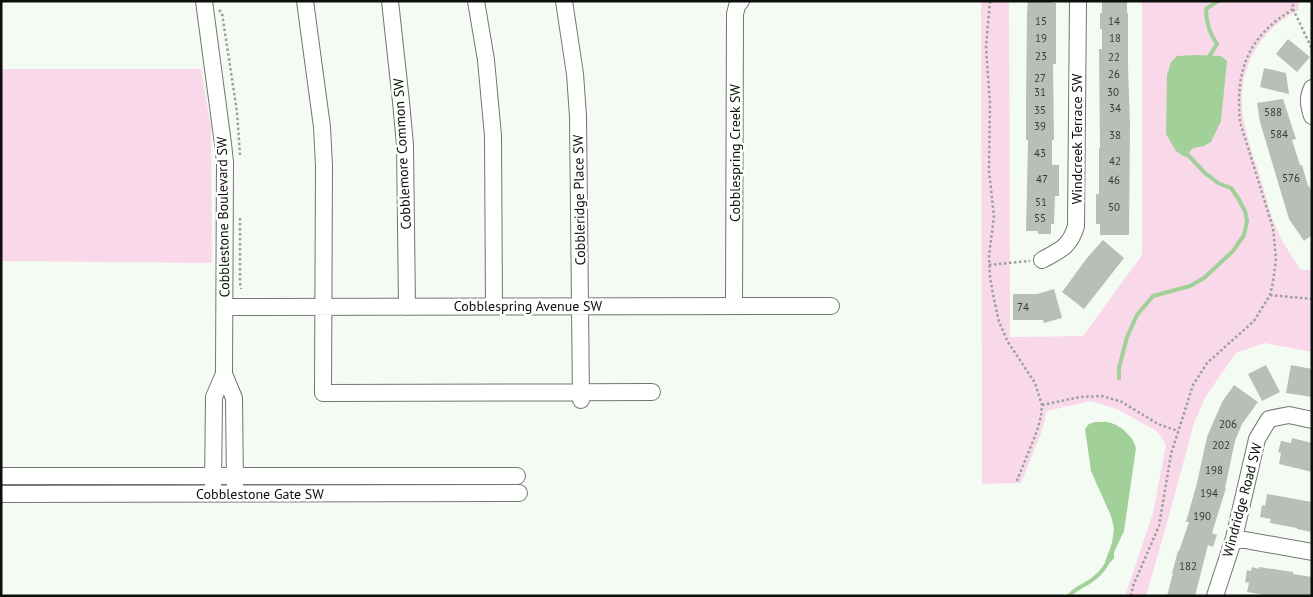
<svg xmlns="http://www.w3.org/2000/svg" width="1313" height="597" font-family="'PT Sans',sans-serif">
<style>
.green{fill:#f9d9e9}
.water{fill:#a1d099}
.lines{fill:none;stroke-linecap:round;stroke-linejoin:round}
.stream{stroke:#a1d099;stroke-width:4}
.building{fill:#b9bfb8}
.minor-casing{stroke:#717770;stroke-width:18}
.path{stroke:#9ba09a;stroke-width:2.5;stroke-dasharray:2.5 2.5;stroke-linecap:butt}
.minor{stroke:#fff;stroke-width:16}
.labels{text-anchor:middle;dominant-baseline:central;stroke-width:5;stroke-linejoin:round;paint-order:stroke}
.number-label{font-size:11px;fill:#383b38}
.street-label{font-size:14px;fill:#0d0f0d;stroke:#fff}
</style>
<rect width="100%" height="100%" fill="#f4fbf3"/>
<path class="green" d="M981,1H1009L1010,337L1083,336L1142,255V1H1299V10C1278,21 1264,33 1253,54C1231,97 1246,134 1260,176C1265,193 1269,211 1276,227C1282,243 1292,256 1301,270H1312V352L1264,343L1236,353L1206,396L1194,423L1169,516L1146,596H1125L1153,513L1166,445L1158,432L1119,410L1091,401L1047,411L1041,433L1021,483L982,484Z
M1,69H201L211,127L212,263L1,261Z"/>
<path class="water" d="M1197,55L1221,56L1227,61L1221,121L1211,142L1204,146L1193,148L1185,157L1176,151L1166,134L1167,75L1171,62L1177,56Z
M1095,422C1100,422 1106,421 1111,423C1122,426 1134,438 1136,448L1124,531L1114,552V558L1111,562H1105L1112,543L1114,528L1111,516L1091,471L1085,429L1089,424Z"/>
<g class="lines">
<path class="stream" d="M1207,60L1217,44C1209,33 1206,22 1206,9L1218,1
M1119,378V368L1127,337L1137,315L1153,296L1190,286L1204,278L1233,251L1244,235L1247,221L1245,211L1238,198L1231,188L1218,183L1205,173L1187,154V151
M1069,596C1073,591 1077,589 1082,586C1094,580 1105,570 1110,557"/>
</g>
<path class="building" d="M1028,1H1052V3H1056V64H1053L1054,140H1052V165H1059V196H1055L1054,224H1051V234H1038V231H1026L1028,140H1026V102L1027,13Z
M1102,1H1127V13H1128V66L1130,125L1129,235H1100V224H1096V194H1099V148H1100L1099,49H1102V29H1100V13H1102Z
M1288,39L1310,57L1297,72L1276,54Z
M1264,68L1286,73L1289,94L1260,87Z
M1283,99L1296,139L1292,140L1300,165H1302L1308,186H1309L1312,194V235L1304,241L1289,219L1260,122L1257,103Z
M1103,240L1124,258L1084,309L1062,292L1087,258Z
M1054,289L1062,318L1044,323L1043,320H1013V294H1037Z
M1266,365L1280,392L1262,401L1248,374Z
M1291,365L1312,369V397L1286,393Z
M1234,385L1258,402L1242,424L1235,441L1225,488H1226L1212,533L1217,535L1213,547L1208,545L1195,596H1167L1173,573H1172L1178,551H1179L1189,522H1186L1197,483L1207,437L1222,402Z
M1292,438L1312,443V472L1279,464L1281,453L1278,452L1281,441L1291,443Z
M1267,494L1312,502V532L1297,529V528L1270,523L1271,519L1260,517L1262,505L1265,506Z
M1252,567L1259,569V567L1293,572V574L1312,577V596H1271L1247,592L1249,583L1245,582L1247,570L1251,571Z"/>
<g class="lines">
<defs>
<path id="minor" d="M204,1L223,144L225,162L224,374L234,398L235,486
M305,1L322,127L324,166L323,393L652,392
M390,1L401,102L405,145L407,307
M476,1L486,60L493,136L494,306
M564,1L575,74L578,116L581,400
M1312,88C1307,98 1309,107 1312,116
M1042,260C1060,250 1070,247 1076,226L1078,1
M734,306L735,14L737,6L741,1
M225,307L831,306
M1,476H517
M213,487L214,397L224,374
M1,494L519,493
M1234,538L1312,552
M1215,596L1234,538L1257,439L1269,419L1289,415L1312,420"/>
</defs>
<use href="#minor" class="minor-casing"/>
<path class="path" d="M990,1L986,47L990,103L989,170L994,217L989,255L990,277L994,299L999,322L1008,342L1035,383L1042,405L1041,416L1037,431L1016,483
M1293,9L1312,49
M219,10L222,13L237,112L240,155
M240,218V283L241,289
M989,265L1030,261
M1270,295L1312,299
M1042,405L1080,397L1102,396L1122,402L1158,424L1178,431
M1131,596L1133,586L1159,526L1171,454L1193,385L1207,363L1254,321L1270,295L1273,282L1276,259L1273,228L1240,122C1237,88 1240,57 1265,31C1273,22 1283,16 1293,9V1"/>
<use href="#minor" class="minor"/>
</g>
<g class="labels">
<g class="number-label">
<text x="1041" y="21">15</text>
<text x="1114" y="21">14</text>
<text x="1041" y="38">19</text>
<text x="1115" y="38">18</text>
<text x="1041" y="56">23</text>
<text x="1114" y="57">22</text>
<text x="1114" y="74">26</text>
<text x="1040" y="78">27</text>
<text x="1040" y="92">31</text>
<text x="1113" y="92">30</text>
<text x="1115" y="108">34</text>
<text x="1040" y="110">35</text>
<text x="1273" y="112">588</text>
<text x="1040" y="126">39</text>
<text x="1279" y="134">584</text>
<text x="1115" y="135">38</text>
<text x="1040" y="153">43</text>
<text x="1115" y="161">42</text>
<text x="1291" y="178">576</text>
<text x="1042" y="179">47</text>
<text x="1114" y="180">46</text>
<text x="1041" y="202">51</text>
<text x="1114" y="207">50</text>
<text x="1040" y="218">55</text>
<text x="1023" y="307">74</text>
<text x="1228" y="424">206</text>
<text x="1221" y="445">202</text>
<text x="1214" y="470">198</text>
<text x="1209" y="493">194</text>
<text x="1202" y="516">190</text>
<text x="1188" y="566">182</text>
</g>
<g class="street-label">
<text transform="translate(1077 139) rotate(-90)">Windcreek Terrace SW</text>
<text transform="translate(735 153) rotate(-90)">Cobblespring Creek SW</text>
<text transform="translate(402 154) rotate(-93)">Cobblemore Common SW</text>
<text transform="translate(579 200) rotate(-91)">Cobbleridge Place SW</text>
<text transform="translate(223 217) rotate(-91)">Cobblestone Boulevard SW</text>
<text x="528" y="306">Cobblespring Avenue SW</text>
<text x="260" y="494">Cobblestone Gate SW</text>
<text transform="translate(1242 500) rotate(-75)">Windridge Road SW</text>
</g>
</g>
<rect width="1313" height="597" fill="none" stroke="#0d0f0d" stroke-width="5"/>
</svg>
